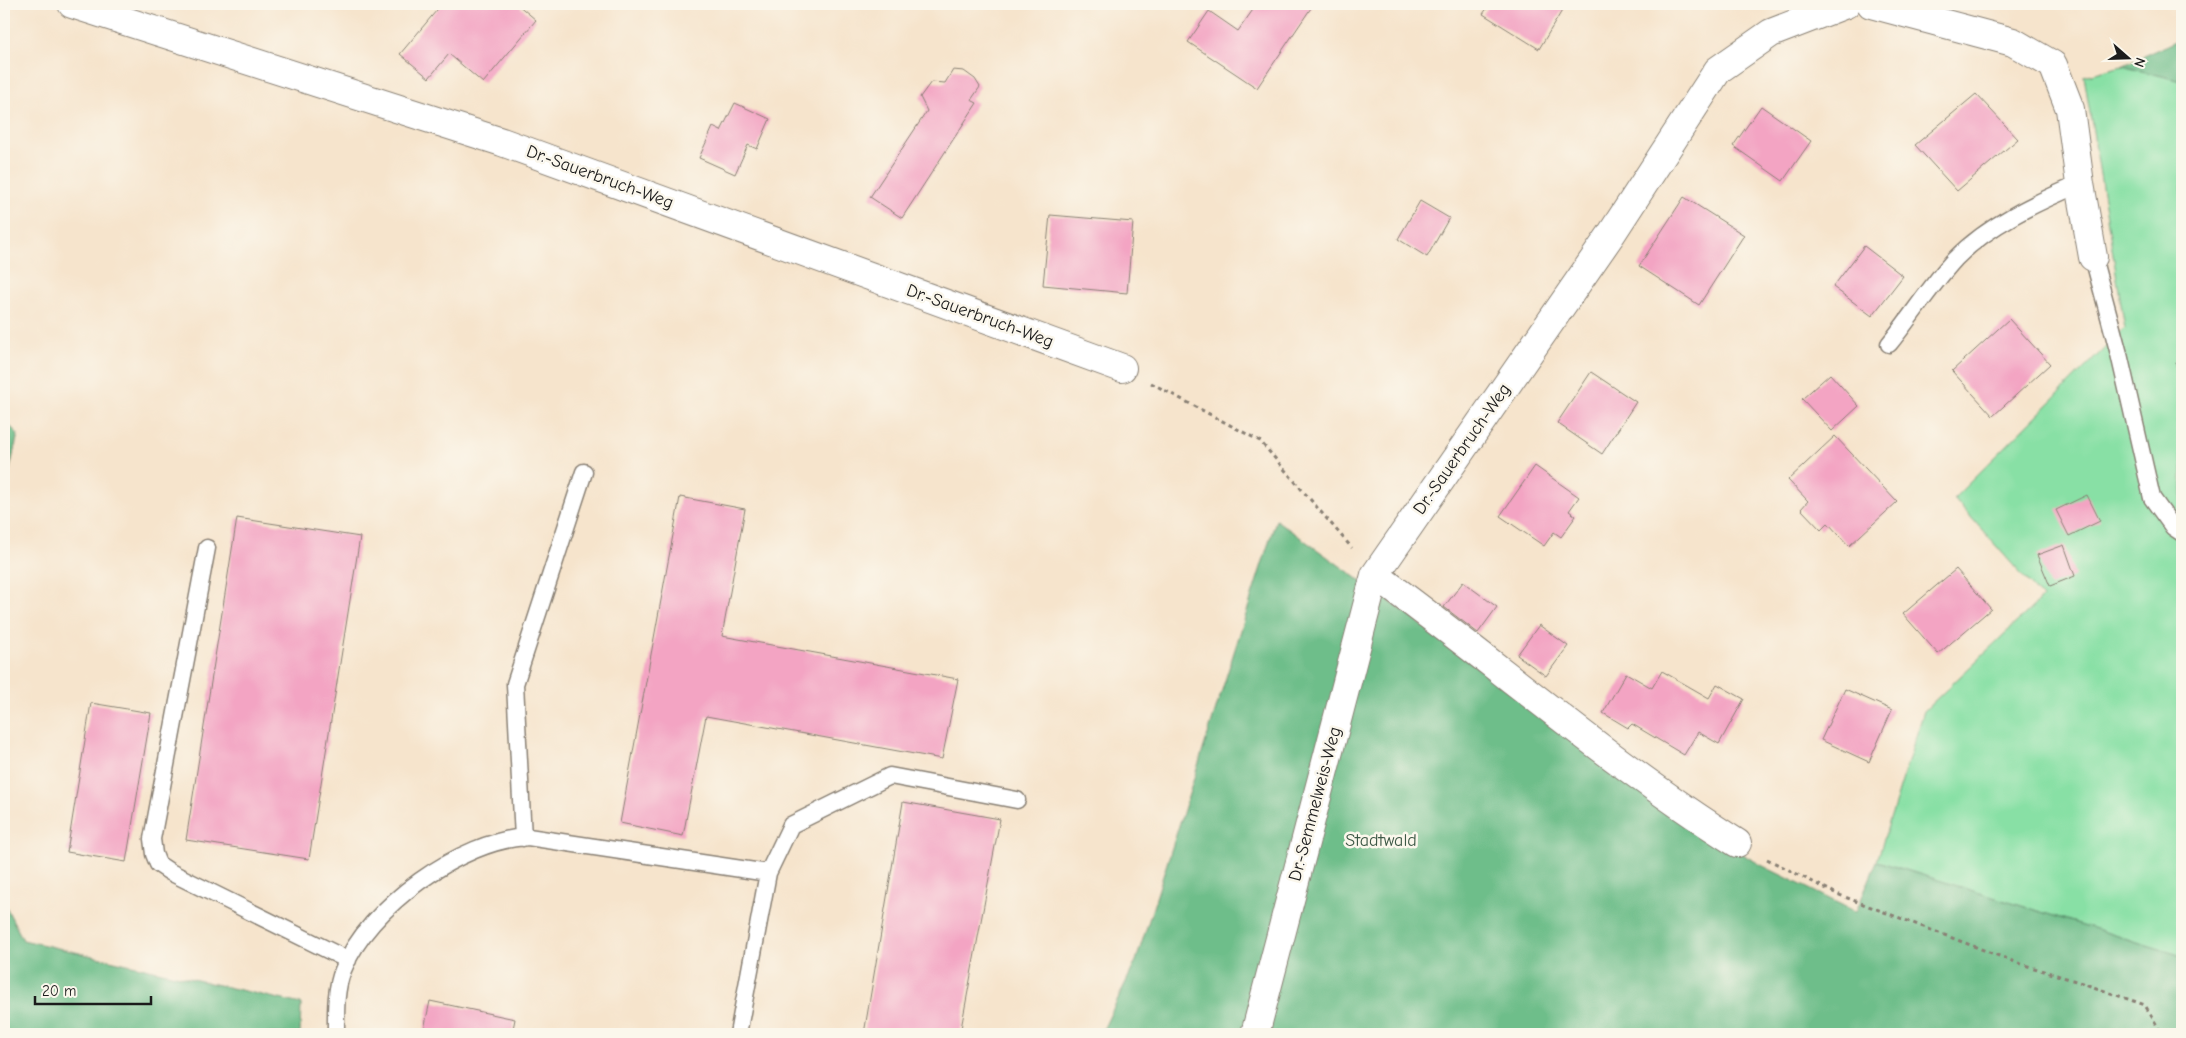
<svg xmlns="http://www.w3.org/2000/svg" width="2186" height="1038" font-family="'Comic Neue',sans-serif">
<style>
.green{fill:#88e0a5;stroke:#527e60}
.forest{fill:#6ebe8a;stroke:#456d53}
.building{fill:#f3a4c3}
.lines{fill:none;stroke-linecap:round;stroke-linejoin:round}
.lane-casing{stroke:#898074;stroke-width:19}
.street-casing{stroke:#898074;stroke-width:30}
.path{stroke:#898074;stroke-width:3;stroke-dasharray:4 4;stroke-linecap:butt}
.lane{stroke:#fff;stroke-width:16}
.street{stroke:#fff;stroke-width:28}
.labels{text-anchor:middle;dominant-baseline:central;stroke-width:5;stroke-linejoin:round;paint-order:stroke}
.street-label{font-size:18px;fill:#1c1c1c;stroke:#fbf7ec}
.park-label{font-size:18px;fill:#3c5745;stroke:#fbf7ec}
</style>
<rect width="100%" height="100%" fill="#fbf7ec"/>
<filter id="ink" filterUnits="userSpaceOnUse"><feTurbulence type="fractalNoise" baseFrequency=".02" numOctaves="2"/><feDisplacementMap in="SourceGraphic" scale="10" xChannelSelector="R" yChannelSelector="G"/><feConvolveMatrix kernelMatrix="1 2 1 2 8 2 1 2 1" color-interpolation-filters="sRGB"/></filter>
<filter id="wash" filterUnits="userSpaceOnUse"><feTurbulence type="fractalNoise" baseFrequency=".0096" numOctaves="4" result="noise"/><feDisplacementMap in="SourceGraphic" scale="20" xChannelSelector="R" yChannelSelector="G"/><feGaussianBlur stdDeviation="1.12" result="paint"/><feColorMatrix in="noise" values="0 0 0 0 0 0 0 0 0 0 0 0 0 0 0 0 0 1.4 0 .05"/><feComposite in="paint" operator="in"/></filter>
<g filter="url(#wash)">
<rect width="100%" height="100%" fill="#f6e4cc"/>
<path class="green" d="M2122,66L2182,81V956L1877,861L1924,711L2042,598L1954,498L2125,328L2084,76Z"/>
<path class="forest" d="M2182,38V81L2122,66Z
M4,420L18,434L4,494Z
M1276,520L1403,611L1667,811L1763,866L1856,912L1877,861L2182,956V1034H1101L1136,961Z
M4,903L23,940L301,1004L300,1034H4Z"/>
<g id="blocks">
<path class="building" d="M442,4H517L536,20L483,83L449,54L429,78L400,54Z
M1257,4L1313,5L1257,88L1188,42L1209,11L1238,31Z
M1490,4H1566L1539,49L1483,14Z
M953,70L964,71L975,79L980,87L971,100L977,103L902,218L870,197L927,111L920,97L931,82L945,83Z
M1976,94L2018,139L1957,191L1915,145Z
M735,103L770,119L757,149L748,145L735,174L699,158L713,127L721,131Z
M1761,106L1811,141L1783,181L1733,146Z
M1684,197L1744,235L1699,305L1639,266Z
M1420,201L1449,218L1427,257L1398,239Z
M1050,215L1133,222L1127,293L1043,285Z
M1864,246L1903,276L1872,316L1833,287Z
M2009,319L2050,364L1993,416L1952,371Z
M2182,362V390H2179L2176,363Z
M1591,372L1636,402L1602,454L1557,423Z
M1830,374L1859,406L1832,431L1802,399Z
M1835,436L1897,502L1849,546L1828,523L1821,530L1801,509L1808,501L1788,480Z
M1535,466L1579,497L1569,511L1576,516L1561,537L1554,532L1544,546L1500,516Z
M2087,495L2100,521L2069,536L2056,510Z
M680,497L745,509L722,636L958,679L942,759L706,716L683,836L620,823Z
M237,518L360,537L309,859L186,840Z
M2064,545L2075,576L2050,586L2037,555Z
M1956,569L1991,609L1938,654L1903,614Z
M1463,582L1497,607L1478,633L1444,607Z
M1539,625L1568,646L1546,676L1517,655Z
M1662,671L1709,698L1717,684L1744,699L1719,744L1698,732L1684,755L1632,724L1628,728L1603,713L1626,673L1652,688Z
M1845,689L1892,710L1869,762L1821,740Z
M91,703L151,713L126,862L67,852Z
M903,802L1000,819L960,1034H864Z
M430,1001L515,1019L512,1034H423Z"/>
</g>
</g>
<g filter="url(#ink)">
<use href="#blocks" fill-opacity="0" stroke="#898074" stroke-width="1"/>
<g class="lines">
<defs>
<path id="lane" d="M2093,257L2119,354L2152,498L2173,527L2182,533
M1889,344C1911,317 1931,285 1955,259C1988,225 2037,202 2080,184
M207,548L152,839L154,854L158,864L170,872L348,960
M523,838L515,684L584,472
M768,873L791,825L890,776L1017,800
M336,1034C336,1013 335,990 343,970C367,908 462,839 528,837L768,873L738,1034"/>
<path id="street" d="M72,4L502,142L1122,368
M1871,4L2013,42L2053,65L2070,109L2080,184L2093,257
M1375,575C1496,663 1610,763 1737,843
M1255,1034L1375,575L1610,236L1718,70L1771,33L1846,4"/>
</defs>
<use href="#lane" class="lane-casing"/>
<use href="#street" class="street-casing"/>
<path class="path" d="M1151,383L1260,441L1352,548
M1767,859L1837,894L2015,962L2082,983L2145,1005L2162,1034"/>
<use href="#lane" class="lane"/>
<use href="#street" class="street"/>
</g>
</g>
<g class="labels">
<g class="street-label">
<text transform="translate(600 177) rotate(20)">Dr.-Sauerbruch-Weg</text>
<text transform="translate(980 316) rotate(20)">Dr.-Sauerbruch-Weg</text>
<text transform="translate(1462 449) rotate(-55)">Dr.-Sauerbruch-Weg</text>
<text transform="translate(1315 804) rotate(-75)">Dr.-Semmelweis-Weg</text>
</g>
<g class="park-label">
<text x="1381" y="840">Stadtwald</text>
</g>
</g>
<rect width="2186" height="1038" fill="none" stroke="#fbf7ec" stroke-width="20"/>
<g transform="translate(2128 58) rotate(110)" stroke="#fbf7ec" stroke-width="4" paint-order="stroke">
<path d="M0-4L9 19L0 12L-9 19Z" fill="#1c1c1c"/>
<text y="-8" font-size="14" font-weight="bold" text-anchor="middle" fill="#1c1c1c">N</text>
</g>
<path d="M35 996v8h116v-8" fill="none" stroke="#1c1c1c" stroke-width="2.5"/>
<text x="42" y="996" font-size="15" fill="#1c1c1c" stroke="#fbf7ec" stroke-width="4" paint-order="stroke">20 m</text>
</svg>
